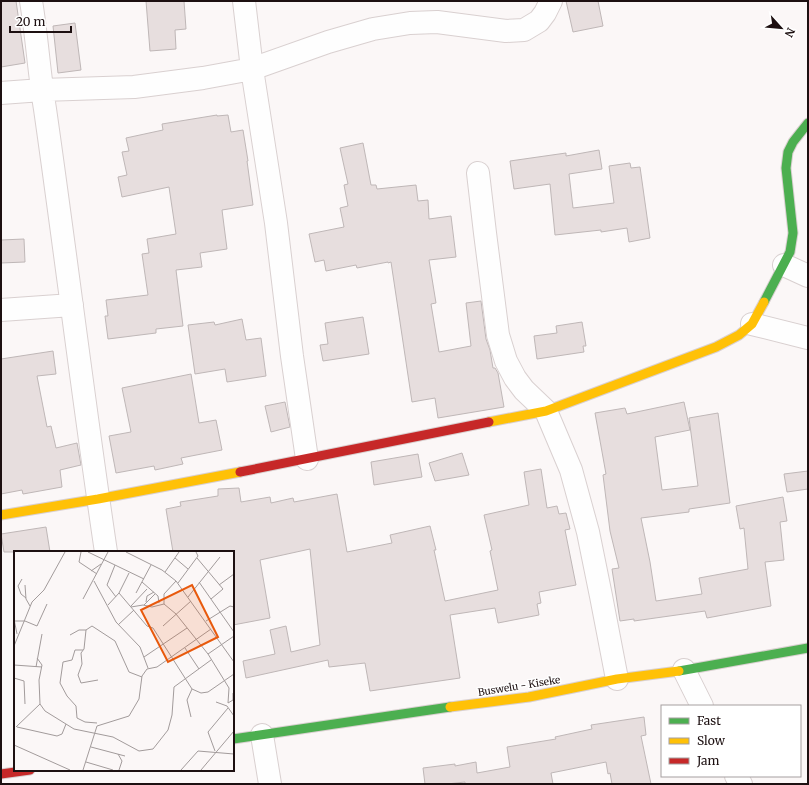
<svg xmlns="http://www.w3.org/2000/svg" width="809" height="785" font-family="Merriweather,serif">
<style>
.building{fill:#e7dede;stroke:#bfb7b7}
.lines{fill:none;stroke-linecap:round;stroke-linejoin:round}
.street-casing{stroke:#d9d0d0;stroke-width:24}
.fast-casing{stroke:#d9d0d0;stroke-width:11}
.slow-casing{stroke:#d9d0d0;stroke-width:11}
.jam-casing{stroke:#d9d0d0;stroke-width:11}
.street{stroke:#fefefe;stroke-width:22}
.fast{stroke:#4caf50;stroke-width:9}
.slow{stroke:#ffc107;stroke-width:9}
.jam{stroke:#c62828;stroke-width:9}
.labels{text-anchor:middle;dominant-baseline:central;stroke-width:3;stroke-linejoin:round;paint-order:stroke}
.street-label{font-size:10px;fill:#1d1011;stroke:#fff}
.inset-road{fill:none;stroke:#a29b9b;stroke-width:1}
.view{fill:#e8590c;fill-opacity:0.15;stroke:#e8590c;stroke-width:2}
.inset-edge{fill:none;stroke:#1d1011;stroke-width:2}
</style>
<rect width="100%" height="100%" fill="#fbf7f7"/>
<path class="building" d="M1,1H16L25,63L1,67Z
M146,1H184L186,29L175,30L176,49L150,51Z
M566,1H598L603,26L573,32Z
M75,23L81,70L58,73L53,26Z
M217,115V116L228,115L231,132L243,130L248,161H247L253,205L222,210L227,249L200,253L202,267L176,270L183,326L156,329V333L108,339L105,316H108L106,300L148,295L142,254L149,253L147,239L176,234L169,187L122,197L118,177L127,175L122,152L129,151L126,138L163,130L162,124Z
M363,143L371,185H376L377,189L416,185L418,201L428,200L429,219L451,216L456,257L429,260L436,303L431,304L439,352L471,346L466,303L481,301L486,339L490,350L493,368H495L498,373L504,407L438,418L435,398L412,402L391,262L388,263V262L357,268L356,265L326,271L324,260L315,262L309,234L344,227L340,208L348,206L344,185L348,184L340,148Z
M599,150L602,169L569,174L573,208L614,203L609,166L630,163L631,168L640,167L650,238L629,242L627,228L601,232V230L555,235L550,184L514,189L510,161L566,153V156Z
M24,239L25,262L1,263V240Z
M363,317L369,354L323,361L320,345L328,344L325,323Z
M242,319L246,340L261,338L266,376L227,382L225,369L195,374L188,325L214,322L215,325Z
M582,322L586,346H583L584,352L537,359L534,336L557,333L556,326Z
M53,351L56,374L37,376L47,427L51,426L56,448L77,443L81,465L60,470L62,487L23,494L22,490L1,494V359Z
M191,374L199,423L216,420L222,450L181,458L183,464L155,470L154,466L116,473L109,436L131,432L122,388Z
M285,402L290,427L271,432L265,406Z
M684,402L690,430L655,437L662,490L698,486L689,418L718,413L730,503L689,509V512L641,518L650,562L656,601L702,594L699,578L748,569L744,528L740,529L736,506L783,497L787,521L780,522L784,560L765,562L771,606L707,618L705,611L634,621V619L620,621L612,569L619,568L610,531L603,475L606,474L595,413L625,408L627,414Z
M462,453L469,475L435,481L429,463Z
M418,454L422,477L374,485L371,462Z
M541,469L547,508L557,506L559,514L566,513L570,529L565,530L576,585L539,592L541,603L537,604L539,615L498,623L495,608L450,615L460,678L370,691L365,663L329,667L328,660L246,678L243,661L275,654L270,630L286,626L291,652L320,645L310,549L260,560L270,618L233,625V552H173L166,509L181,506L180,502L218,496V489L239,488L241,502L270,497L271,503L293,498L294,502L337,494L347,552L392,543L390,535L430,526L436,550H434L445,601L498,590L490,551L492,550L484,515L529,505L524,472Z
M808,471V489L787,492L784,474Z
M46,527L50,552H4L1,534Z
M644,717L646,735L641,736L651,784H612L610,773L608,774L606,762L551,773L553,784H465V782L447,784H425L423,768L455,764V766L476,762L477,773L510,767L507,747L556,739L555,737L592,729L591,725Z"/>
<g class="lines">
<defs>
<path id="street" d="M31,1C37,37 39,73 45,109C66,256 84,405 106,552
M244,1L252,69L276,223L292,356L307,459
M1,93L42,90L134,87L203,78L252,69L328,42L373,29L410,23L437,22L506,31L524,30L539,21L545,13L551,1
M478,173L485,233L498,335L506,361L515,378L524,390L546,411L571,470L588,532L601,596L617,679
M784,265L808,276
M1,310L72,305
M752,324L808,338
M684,670L702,706
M262,735L270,784
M736,776L741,784"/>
<path id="fast" d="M764,302L790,252L793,233L786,168L788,152L793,142L808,123
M679,671L808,648
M233,739L450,707"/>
<path id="slow" d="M489,422L546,411L716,347L739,335L752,324L764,302
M1,515L98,499L240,472
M450,707L529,697L617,679L679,671"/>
<path id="jam" d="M240,472L489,422
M1,774L30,770"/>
</defs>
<use href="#street" class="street-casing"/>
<use href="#fast" class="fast-casing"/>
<use href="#slow" class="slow-casing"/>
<use href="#jam" class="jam-casing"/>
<use href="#street" class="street"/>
<use href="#fast" class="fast"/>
<use href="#slow" class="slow"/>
<use href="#jam" class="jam"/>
</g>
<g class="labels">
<g class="street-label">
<text transform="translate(519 686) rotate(-9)">Buswelu - Kiseke</text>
</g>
</g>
<g transform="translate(14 551)">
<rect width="220" height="220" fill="#fbf7f7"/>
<path class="inset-road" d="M67,1L65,11L83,23M74,1L130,28M112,1L148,19L162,30L220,111M161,7L174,18M183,7L209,38L197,48M101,14L93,34L102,46M77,20L87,13M151,21L165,1M8,28L4,35L7,43L12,47M80,30L102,71L126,96L134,117M128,31L144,45L145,52M185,31L220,81M164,32L184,5L182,1M11,34L12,48L16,55M205,34L220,23M105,42L133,75L139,77L178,138L187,142L194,141L220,123M122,42L137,14M174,46L206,6M69,48L94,1M132,51L133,45L140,41M150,53V43L162,30M94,54L105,42L115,22M130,54L141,43M117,55L133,38M117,56L129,54L138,56L150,53L162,63L194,103L215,137L214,152M0,68L3,83M1,70H11L23,75L33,53M192,70L216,55L220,56M104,74L120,59M149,75L177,50M56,84L65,79H72M0,95L18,51L30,39L51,1M171,97L185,118M69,99H61L58,109L49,111L46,132L53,145L62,155L63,167L71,171L83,172M194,103L220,85M130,106L173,77M23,107L28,114L25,129L26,153L31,160L60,178L99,186L125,200L139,198L154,179L158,164L160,136L197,109M0,114L28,116M22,116L28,83M0,127L10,130L11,153M84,129L67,132L64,124L68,113L67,102L70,98L72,79L78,75L101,90L115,121L128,126M202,151L213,155L220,165M214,152L219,149V142M177,166L173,149L178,138M2,176L26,153M3,176L43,185L48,183L52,173M0,194L56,219M77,196L111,205M201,200L194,181L214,157M104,203L108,210L105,219M72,211L99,219M69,219L83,175L115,165L125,148L128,125L133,118L143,116L197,78M167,219L184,200L220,203M187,219L220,180"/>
<path class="view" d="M178,34L204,86L154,111L127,59Z"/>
<rect width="220" height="220" class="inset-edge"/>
</g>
<rect width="809" height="785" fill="none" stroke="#1d1011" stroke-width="4"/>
<rect x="661" y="705" width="140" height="72" fill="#ffffff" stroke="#a59fa0"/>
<rect x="669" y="718" width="20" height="6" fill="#4caf50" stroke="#a59fa0"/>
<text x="697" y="725" font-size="12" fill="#1d1011">Fast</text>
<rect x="669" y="738" width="20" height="6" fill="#ffc107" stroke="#a59fa0"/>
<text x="697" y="745" font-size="12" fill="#1d1011">Slow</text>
<rect x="669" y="758" width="20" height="6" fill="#c62828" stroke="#a59fa0"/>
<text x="697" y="765" font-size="12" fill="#1d1011">Jam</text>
<g transform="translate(781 28) rotate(117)" stroke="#ffffff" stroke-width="3" paint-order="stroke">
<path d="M0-3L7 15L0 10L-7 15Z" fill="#1d1011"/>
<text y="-6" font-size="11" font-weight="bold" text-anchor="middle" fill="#1d1011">N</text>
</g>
<path d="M10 26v6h61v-6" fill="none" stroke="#1d1011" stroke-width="2"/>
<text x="16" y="26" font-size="12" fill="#1d1011" stroke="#ffffff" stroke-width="3" paint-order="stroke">20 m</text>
</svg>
